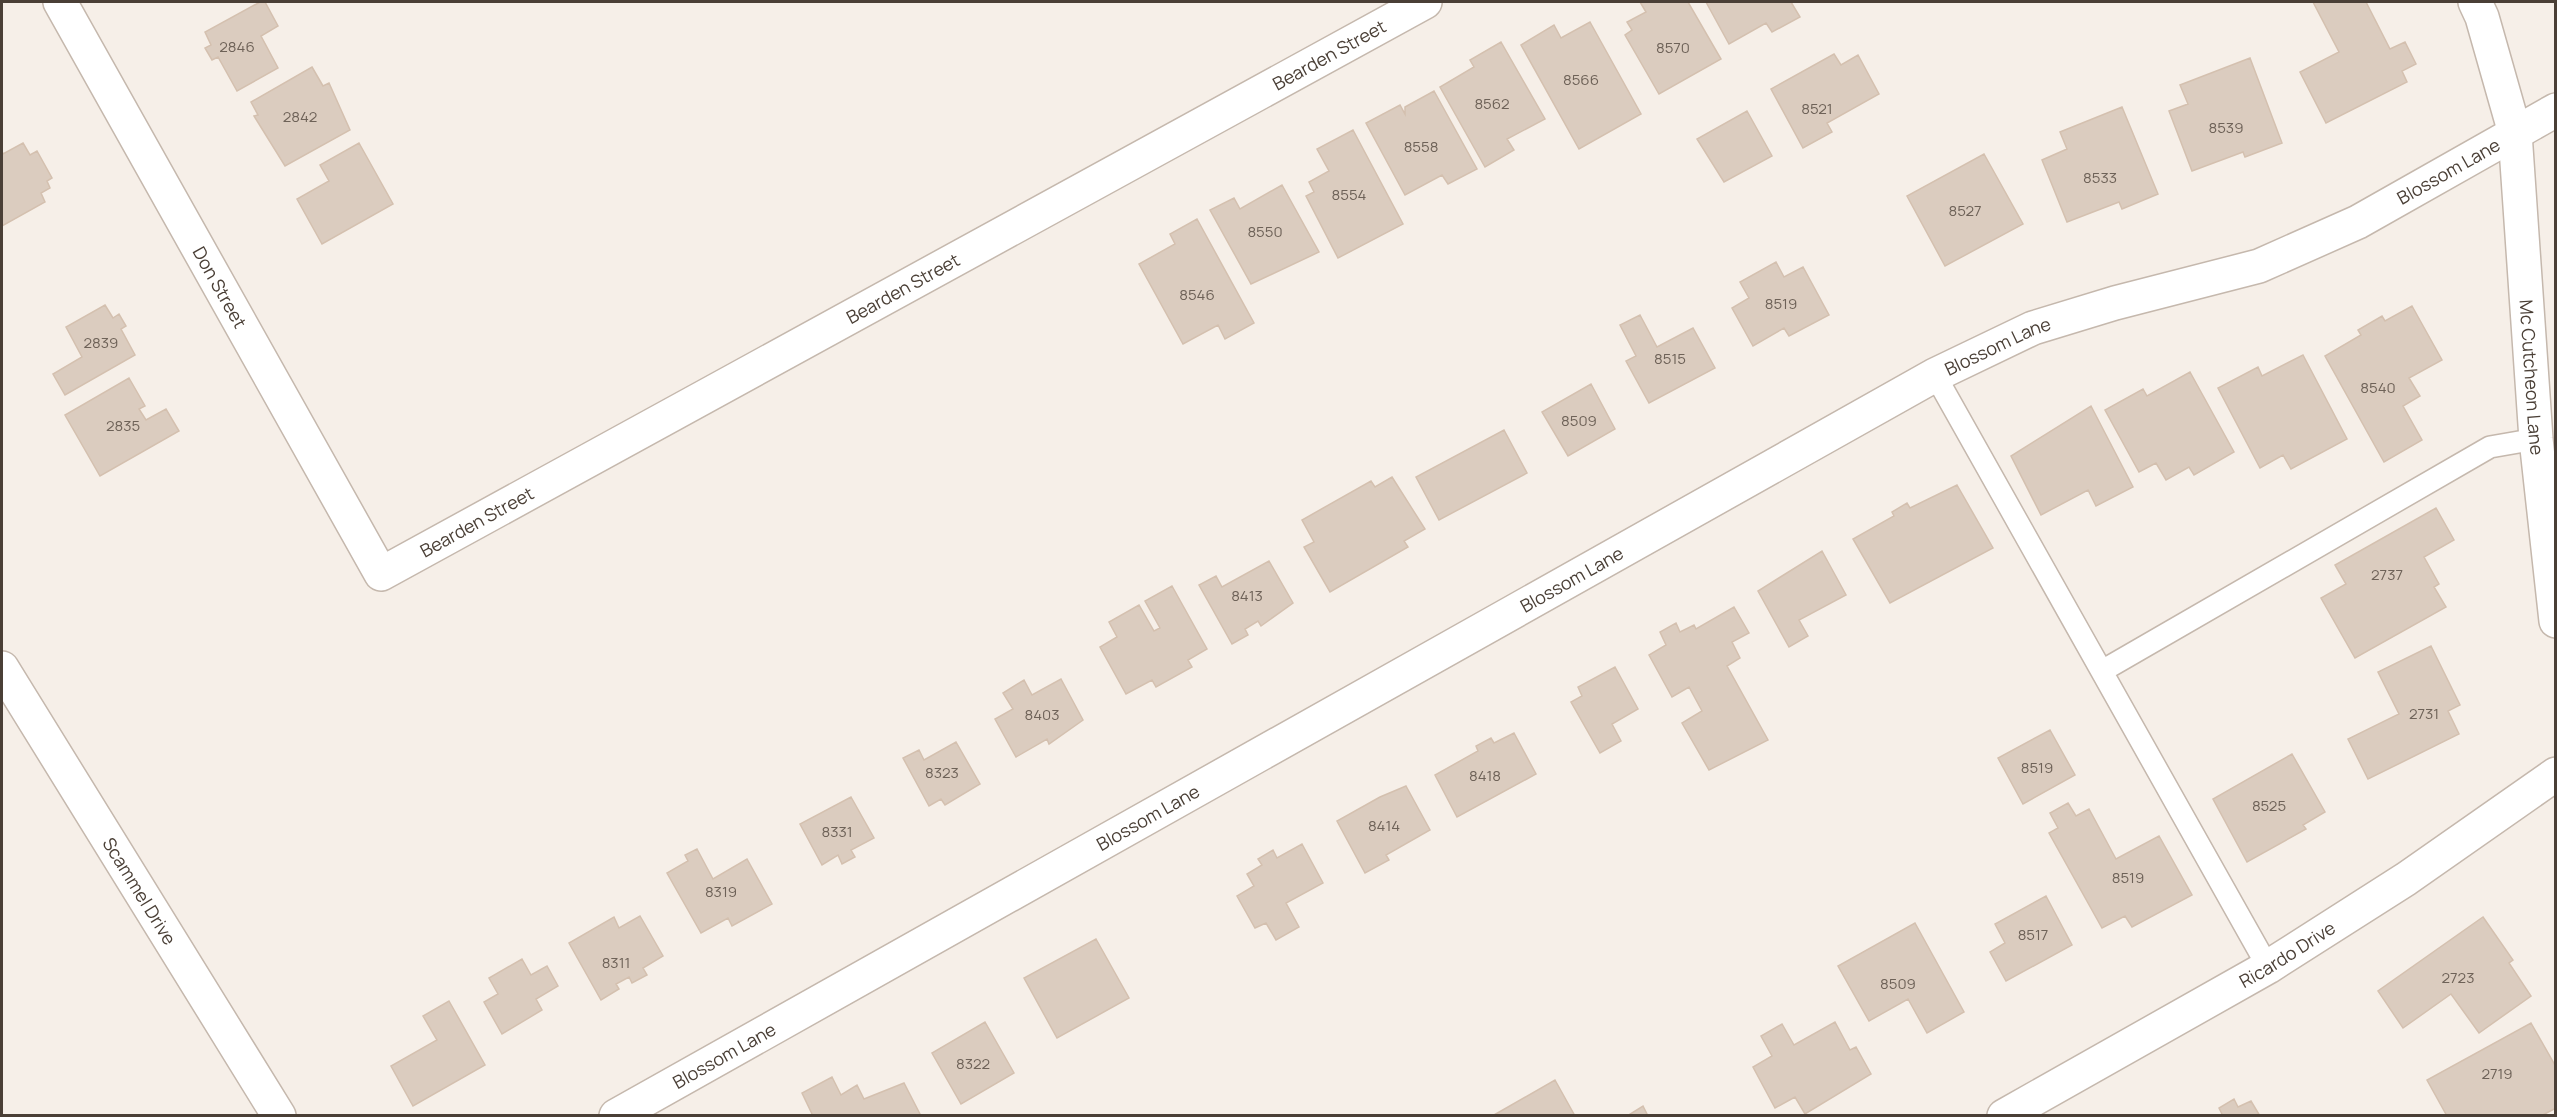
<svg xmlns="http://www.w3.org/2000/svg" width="2557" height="1117" font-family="Manrope,sans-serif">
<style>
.building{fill:#dbccbf;stroke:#d4c0af;stroke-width:1.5}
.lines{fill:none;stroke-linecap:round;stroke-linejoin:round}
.service-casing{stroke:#c5b8ad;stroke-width:24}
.minor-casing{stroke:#c5b8ad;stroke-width:36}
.tertiary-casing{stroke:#c5b8ad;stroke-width:36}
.service{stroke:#fff;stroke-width:21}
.minor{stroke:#fff;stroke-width:33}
.tertiary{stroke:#fff;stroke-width:33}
.labels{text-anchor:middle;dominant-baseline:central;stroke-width:6;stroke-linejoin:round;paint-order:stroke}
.number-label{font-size:15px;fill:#6e6258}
.street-label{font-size:18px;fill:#4a3f36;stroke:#fff}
</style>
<rect width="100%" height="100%" fill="#f6efe8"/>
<path class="building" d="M260,2H265L278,26L261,36L278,68L237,91L218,57L212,60L205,48L211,45L205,32Z
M1640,2H1688L1721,59L1659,94L1625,35L1632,30L1627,22L1646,12Z
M1706,2H1791L1800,17L1772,32L1766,23L1729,44Z
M2313,2H2366L2390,49L2405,42L2416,64L2402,71L2407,82L2326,123L2300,72L2339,52Z
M1590,22L1641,114L1579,149L1521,45L1554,25L1561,38Z
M1501,42L1545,119L1507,139L1514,150L1485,167L1440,87L1474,67L1470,60Z
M1834,54L1841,65L1858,55L1879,94L1827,123L1832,132L1803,148L1771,89Z
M2250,58L2282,143L2245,157L2243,152L2192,171L2169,111L2188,104L2180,85Z
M312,67L323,86L329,83L350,130L285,166L254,116L258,115L251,102Z
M1434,91L1477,169L1448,184L1442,175L1405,195L1366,123L1400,105L1405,114V107Z
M2122,107L2158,194L2122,209L2119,202L2067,222L2042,160L2067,149L2060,132Z
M1747,111L1772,156L1724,182L1697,139Z
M1353,130L1403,224L1338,258L1306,196L1314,192L1309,182L1329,171L1317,149Z
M23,143L30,155L37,151L52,178L47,181L50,188L41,193L45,202L2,226V151L3,154Z
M359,143L393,204L322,244L297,199L329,181L320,165Z
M1984,154L2023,224L1945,266L1907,196Z
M1282,185L1319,252L1251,284L1210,210L1234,198L1240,209Z
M1197,219L1254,323L1225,339L1218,325L1183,344L1139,264L1175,244L1170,234Z
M1776,262L1784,277L1803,267L1829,315L1789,336L1784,328L1753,346L1732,308L1749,298L1740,282Z
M105,305L113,318L119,314L126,326L121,329L135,355L65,395L53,374L82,357L66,327Z
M2412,306L2442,360L2409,378L2420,396L2403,406L2422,440L2384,462L2325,356L2361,335L2358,330L2382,316L2385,321Z
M1640,315L1657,347L1693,328L1715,368L1649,403L1626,361L1636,356L1620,325Z
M2303,355L2347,439L2291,469L2283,455L2260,468L2218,388L2258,367L2262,376Z
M2190,372L2234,452L2194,475L2189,467L2166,480L2156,463L2139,472L2105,410L2143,389L2147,396Z
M129,378L145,406L139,409L146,420L166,409L179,431L100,476L65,415Z
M1591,384L1615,429L1568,456L1542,412Z
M2091,406L2133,487L2096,506L2088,490L2041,515L2011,456Z
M1504,430L1527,473L1439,520L1416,477Z
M1392,477L1425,529L1404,541L1408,547L1330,592L1304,547L1314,542L1302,520L1371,481L1375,487Z
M1957,485L1993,548L1890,603L1853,539L1894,516L1892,512L1907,503L1910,508Z
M2436,508L2454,540L2424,557L2439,584L2434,587L2446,607L2355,658L2321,598L2346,584L2335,565Z
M1822,551L1846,595L1799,620L1808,636L1789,647L1758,591Z
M1269,561L1293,603L1261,626L1258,621L1245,629L1248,635L1232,644L1199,585L1216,576L1222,587Z
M1172,586L1207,649L1188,660L1192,667L1156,687L1152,680L1126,694L1100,647L1117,637L1109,622L1139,605L1154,631L1160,628L1145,601Z
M1734,607L1749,633L1732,642L1740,658L1727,666L1768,740L1709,770L1682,723L1702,711L1689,687L1672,697L1649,655L1666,645L1660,632L1676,623L1680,632L1694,625L1696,629Z
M2431,646L2460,705L2448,711L2459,734L2368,779L2348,739L2399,714L2378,672Z
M1615,667L1638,709L1612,724L1621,741L1600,753L1571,702L1582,696L1578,687Z
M1061,679L1083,720L1049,744L1047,739L1016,757L995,719L1013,709L1003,693L1024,680L1032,695Z
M2050,730L2075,775L2023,804L1998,758Z
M1514,733L1536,774L1457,817L1435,775L1478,751L1476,746L1491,738L1494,743Z
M956,742L980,784L945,805L941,799L929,806L903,758L919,750L924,760Z
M2292,754L2325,812L2303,825L2306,829L2247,862L2213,799Z
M1406,786L1430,830L1386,855L1389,860L1365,873L1337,821L1380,797Z
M851,797L874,838L851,850L855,857L842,864L838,855L822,865L800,824Z
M2068,803L2076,816L2089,809L2116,859L2159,836L2192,895L2132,927L2125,916L2102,928L2049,833L2058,828L2050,813Z
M1302,844L1323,883L1286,903L1299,927L1276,940L1266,923L1255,928L1237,896L1254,886L1247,874L1262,865L1258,859L1273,850L1277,858Z
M697,849L713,879L747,859L772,904L732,926L728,918L701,933L667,873L688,861L685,855Z
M2046,896L2072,945L2006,981L1990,952L2005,943L1995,924Z
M640,916L663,956L643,968L647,975L632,983L629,977L616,984L619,989L601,1000L569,943L614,917L619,928Z
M2483,917L2513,960L2509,963L2531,996L2479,1033L2451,994L2403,1028L2378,991Z
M1915,923L1964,1012L1927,1033L1908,999L1869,1021L1838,966Z
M1096,939L1129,998L1057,1038L1024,978Z
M522,959L531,975L547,966L558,986L536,999L542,1010L502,1034L484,1002L498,994L489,978Z
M449,1001L485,1065L413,1106L391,1066L437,1040L423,1016Z
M985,1022L1014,1073L961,1104L932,1053Z
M1835,1022L1850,1050L1856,1047L1871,1074L1805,1114L1795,1097L1775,1108L1753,1067L1772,1056L1761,1036L1782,1024L1794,1045Z
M2531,1023L2556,1067V1108L2541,1116H2447L2427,1080Z
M832,1077L841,1095L857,1085L864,1099L904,1083L921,1116H813L802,1093Z
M1555,1080L1575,1116H1495L1494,1115Z
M2234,1099L2238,1107L2251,1101L2260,1116H2223L2219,1108Z
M1643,1106L1648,1116H1627Z"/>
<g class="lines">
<defs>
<path id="service" d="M1935,375L2268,967
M2102,671L2490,447L2536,439"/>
<g id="minor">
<path id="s1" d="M60,2L381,574L1425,2"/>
<path id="s2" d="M2,668L279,1116"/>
<path id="s3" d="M616,1116L1935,375L2033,328L2115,303L2259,266L2358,222L2556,110"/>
<path id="s4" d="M2004,1116L2268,967L2406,879L2556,774"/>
</g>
<g id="tertiary">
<path id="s5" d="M2475,2L2482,17L2515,133L2536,439L2556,621"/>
</g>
</defs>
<use href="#service" class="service-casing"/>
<use href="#minor" class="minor-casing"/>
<use href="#tertiary" class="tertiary-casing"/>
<use href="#service" class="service"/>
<use href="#minor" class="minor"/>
<use href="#tertiary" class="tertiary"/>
</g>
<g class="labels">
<g class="number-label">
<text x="237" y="46">2846</text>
<text x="1673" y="47">8570</text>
<text x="1581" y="79">8566</text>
<text x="1492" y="103">8562</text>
<text x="1817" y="108">8521</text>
<text x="300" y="116">2842</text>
<text x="2226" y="127">8539</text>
<text x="1421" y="146">8558</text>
<text x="2100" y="177">8533</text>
<text x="1349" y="194">8554</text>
<text x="1965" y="210">8527</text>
<text x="1265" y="231">8550</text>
<text x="1197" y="294">8546</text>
<text x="1781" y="303">8519</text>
<text x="101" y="342">2839</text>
<text x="1670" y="358">8515</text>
<text x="2378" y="387">8540</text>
<text x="1579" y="420">8509</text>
<text x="123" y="425">2835</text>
<text x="2387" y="574">2737</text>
<text x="1247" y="595">8413</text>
<text x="2424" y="713">2731</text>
<text x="1042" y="714">8403</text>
<text x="2037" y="767">8519</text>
<text x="942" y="772">8323</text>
<text x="1485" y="775">8418</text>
<text x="2269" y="805">8525</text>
<text x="1384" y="825">8414</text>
<text x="837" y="831">8331</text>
<text x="2128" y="877">8519</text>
<text x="721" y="891">8319</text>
<text x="2033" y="934">8517</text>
<text x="616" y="962">8311</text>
<text x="2458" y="977">2723</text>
<text x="1898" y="983">8509</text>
<text x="973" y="1063">8322</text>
<text x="2497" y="1073">2719</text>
</g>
<g class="street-label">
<text stroke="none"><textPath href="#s1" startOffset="1737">Bearden Street</textPath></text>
<text stroke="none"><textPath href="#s3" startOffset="2068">Blossom Lane</textPath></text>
<text stroke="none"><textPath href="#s1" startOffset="327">Don Street</textPath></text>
<text stroke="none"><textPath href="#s1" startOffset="1251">Bearden Street</textPath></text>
<text stroke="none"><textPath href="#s3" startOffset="1582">Blossom Lane</textPath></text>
<text stroke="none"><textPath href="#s5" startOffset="382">Mc Cutcheon Lane</textPath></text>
<text stroke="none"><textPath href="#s1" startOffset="765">Bearden Street</textPath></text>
<text stroke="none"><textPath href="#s3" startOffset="1096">Blossom Lane</textPath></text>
<text stroke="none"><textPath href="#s3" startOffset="610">Blossom Lane</textPath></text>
<text stroke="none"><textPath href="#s2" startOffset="262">Scammel Drive</textPath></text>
<text stroke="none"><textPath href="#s4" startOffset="326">Ricardo Drive</textPath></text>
<text stroke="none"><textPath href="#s3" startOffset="124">Blossom Lane</textPath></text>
</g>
</g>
<rect width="2557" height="1117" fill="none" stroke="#4a3f36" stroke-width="6"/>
</svg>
